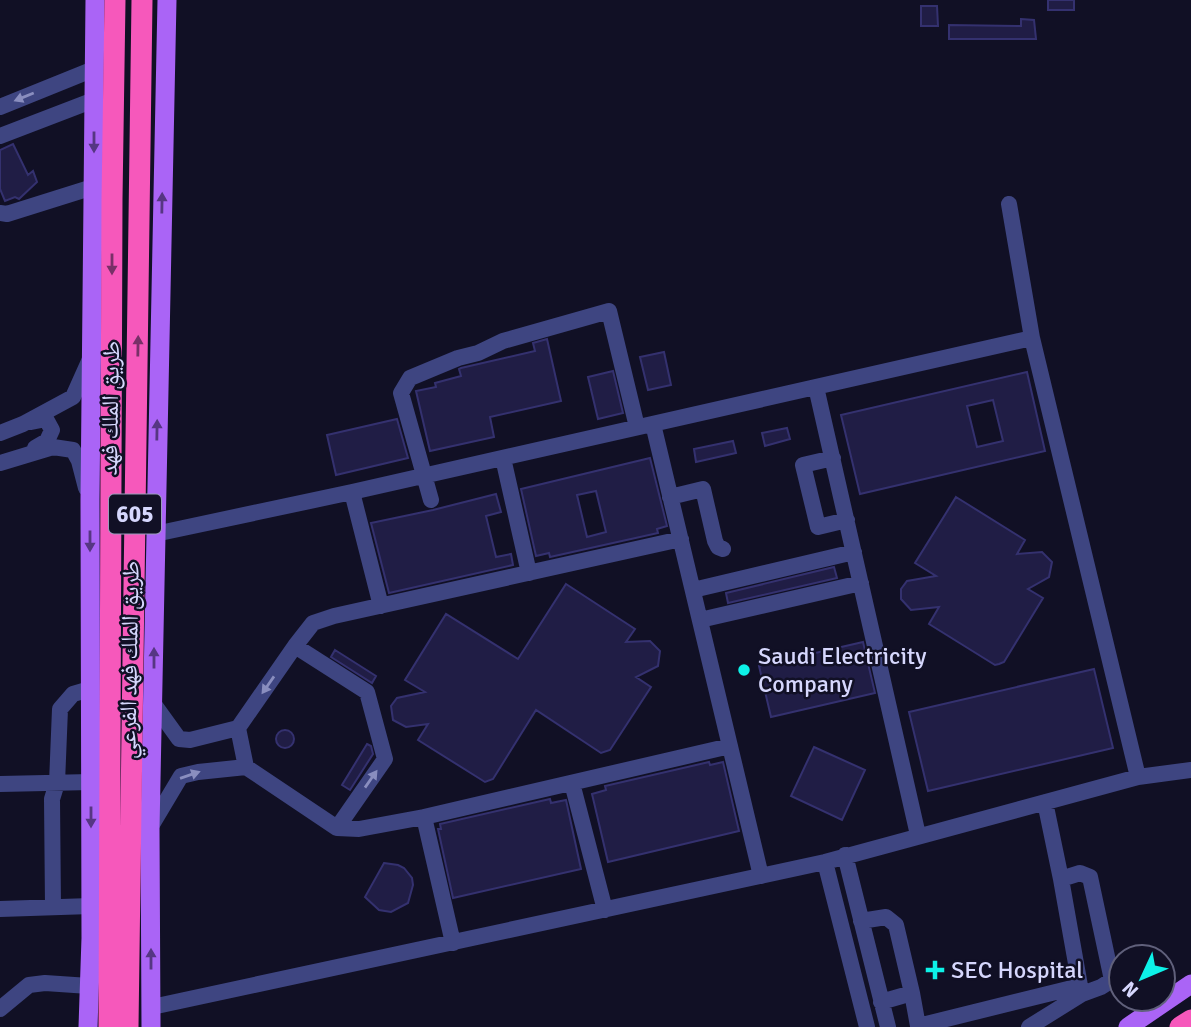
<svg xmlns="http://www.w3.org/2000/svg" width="1191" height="1027" font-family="Signika,'Noto Naskh Arabic',sans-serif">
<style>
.building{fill:#201d45;stroke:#34316f;stroke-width:2;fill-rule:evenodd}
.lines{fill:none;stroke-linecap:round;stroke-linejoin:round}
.minor{stroke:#3e4581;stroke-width:16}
.major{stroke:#aa64f6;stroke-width:19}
.highway{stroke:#f658bb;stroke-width:21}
.oneway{fill:#8a8ebf}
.oneway2{fill:#563683}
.oneway3{fill:#783068}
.poi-dot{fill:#0df2e8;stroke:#111025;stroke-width:2.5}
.labels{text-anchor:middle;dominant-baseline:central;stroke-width:5;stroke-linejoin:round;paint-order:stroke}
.shield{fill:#111025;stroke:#9b9bbc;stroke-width:2}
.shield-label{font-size:23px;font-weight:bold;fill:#d6d7fd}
.street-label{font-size:24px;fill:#d6d7fd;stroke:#111025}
.poi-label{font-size:24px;fill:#d6d7fd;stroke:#111025;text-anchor:start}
</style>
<rect width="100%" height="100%" fill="#111025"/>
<path class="building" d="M1048,0H1074V10H1048Z
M921,6H937L938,26H921Z
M1021,19L1034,20L1036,39H949V25L1021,26Z
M13,144L28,175L33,171L37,182L19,199L15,197L5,201L0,189V150Z
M547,339L561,401L490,417L494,437L430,451L416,391L436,387L435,383L461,376L459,369L461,368L535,351L533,343Z
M664,352L671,385L648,390L640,357Z
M613,371L623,413L598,419L588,377Z
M1027,372L1045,451L860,494L841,415ZM993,400L1003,441L977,447L967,406Z
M397,419L408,458L336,475L327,435Z
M787,428L790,439L765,446L762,433Z
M733,441L736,453L696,462L694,449Z
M650,458L667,526L657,529L658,533L550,557L549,553L536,556L521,489ZM596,491L606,532L587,537L577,495Z
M496,494L501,512L486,516L496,557L511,554L513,565L389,593L371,523L433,510Z
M956,497L1025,540L1017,554L1042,552L1052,562L1049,577L1028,589L1043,598L1004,662L999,664L995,665L929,624L939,607L911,610L901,599V589L907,581L936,576L915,563Z
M834,567L837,578L728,603L726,593Z
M566,584L635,629L626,642L650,641L660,651L658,666L636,677L651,687L610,750L601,753L536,710L493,779L485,782L418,740L428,724L406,727L393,720L391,706L397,698L425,692L405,680L446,614L518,659Z
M863,642L875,693L771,717L759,666Z
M335,650L376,676L372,683L331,657Z
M1094,669L1113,748L928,791L909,712Z
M276 739a9 9 0 1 1 18 0a9 9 0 1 1-18 0Z
M367,744L371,746L373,754L350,790L342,785Z
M814,747L865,770L842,820L791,796Z
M709,762L710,765L723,762L739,831L608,862L592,794L606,790L605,786Z
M550,799L551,803L566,800L581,869L453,898L438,829H441L440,824Z
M384,863L398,865L404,868L412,878L413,885L408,903L391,912L379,910L365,897Z"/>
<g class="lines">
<path class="minor" d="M0,107L94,69
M0,136L94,100
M1009,204L1032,338
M0,213L7,214L93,187
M816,387L918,835
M31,422L46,419L52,430L47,441L35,448
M653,424L761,876
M0,433L23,424L73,397L90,359
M503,458L529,573
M833,458L803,465L818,527L847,520
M0,463L53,447L73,450L79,461L86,488
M352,492L381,606
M670,497L703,489L715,541L718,547L723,549
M431,500L401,393L410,378L458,358L478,353L503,341L609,311L637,427
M155,534L352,492L1032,338L1138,777
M693,590L854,552
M700,620L861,583
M295,646L313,623L334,616L681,539
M238,728L246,767
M572,783L605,910
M0,784L91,782
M1045,802L1061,879
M424,817L730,746
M150,828L181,776L198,772L246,767L337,828L385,759L367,692L295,646L238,728L190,740L179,739L153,703
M337,828L359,829L424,817L453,943
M845,855L888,1027
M825,862L867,1027
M53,907L52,799L57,783L60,709L73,694L90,689
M0,909L91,906
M861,921L886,917L896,925L912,993
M1080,986L1061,879L1080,873L1090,877L1112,980L1101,987L1082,994
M881,1002L912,993L918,1026L1080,986L1082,994L1029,1027
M152,1007L825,862L1138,777L1191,770
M0,1009L29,985L45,983L89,986"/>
<path class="major" d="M88,1027L91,938L90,500L95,0
M151,1027L150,828L167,0
M1128,1027L1191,984"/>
<path class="highway" d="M109,1027L112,199L115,0
M128,1027L142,0
M1180,1027L1191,1020"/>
</g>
<defs><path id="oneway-solid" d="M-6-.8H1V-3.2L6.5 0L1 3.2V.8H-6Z" transform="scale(1.75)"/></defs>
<g class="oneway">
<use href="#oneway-solid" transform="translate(24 97) rotate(158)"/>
<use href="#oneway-solid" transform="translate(268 685) rotate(125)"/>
<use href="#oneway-solid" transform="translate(190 775) rotate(-19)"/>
<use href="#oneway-solid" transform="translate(371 779) rotate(-55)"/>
</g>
<g class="oneway2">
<use href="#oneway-solid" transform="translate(94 142) rotate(90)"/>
<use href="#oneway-solid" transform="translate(162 203) rotate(-89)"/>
<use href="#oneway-solid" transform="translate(157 430) rotate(-89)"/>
<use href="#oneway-solid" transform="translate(90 541) rotate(90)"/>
<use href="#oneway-solid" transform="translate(154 658) rotate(-90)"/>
<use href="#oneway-solid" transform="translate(91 817) rotate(90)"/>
<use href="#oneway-solid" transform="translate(151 959) rotate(-90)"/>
</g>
<g class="oneway3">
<use href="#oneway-solid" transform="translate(112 264) rotate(90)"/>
<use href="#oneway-solid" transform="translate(138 346) rotate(-89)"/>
</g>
<g class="poi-dot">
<circle cx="744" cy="670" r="7"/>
<path d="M931.5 959.5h7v7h7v7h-7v7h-7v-7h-7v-7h7z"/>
</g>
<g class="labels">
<rect class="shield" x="109" y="494.5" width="52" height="39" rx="5"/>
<g class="shield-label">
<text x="135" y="514">605</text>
</g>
<g class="street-label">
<text transform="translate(110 408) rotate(-89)">طريق الملك فهد</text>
<text transform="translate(129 660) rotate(-89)">طريق الملك فهد الفرعي</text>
</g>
<g class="poi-label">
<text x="758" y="656">Saudi Electricity<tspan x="758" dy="28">Company</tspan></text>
<text x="951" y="970">SEC Hospital</text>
</g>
</g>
<g transform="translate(1142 978) rotate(226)"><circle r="33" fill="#111025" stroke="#60607b" stroke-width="2"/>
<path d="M0-5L12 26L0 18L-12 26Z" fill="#0df2e8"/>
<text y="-10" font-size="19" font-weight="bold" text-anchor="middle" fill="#d6d7fd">N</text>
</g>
</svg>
